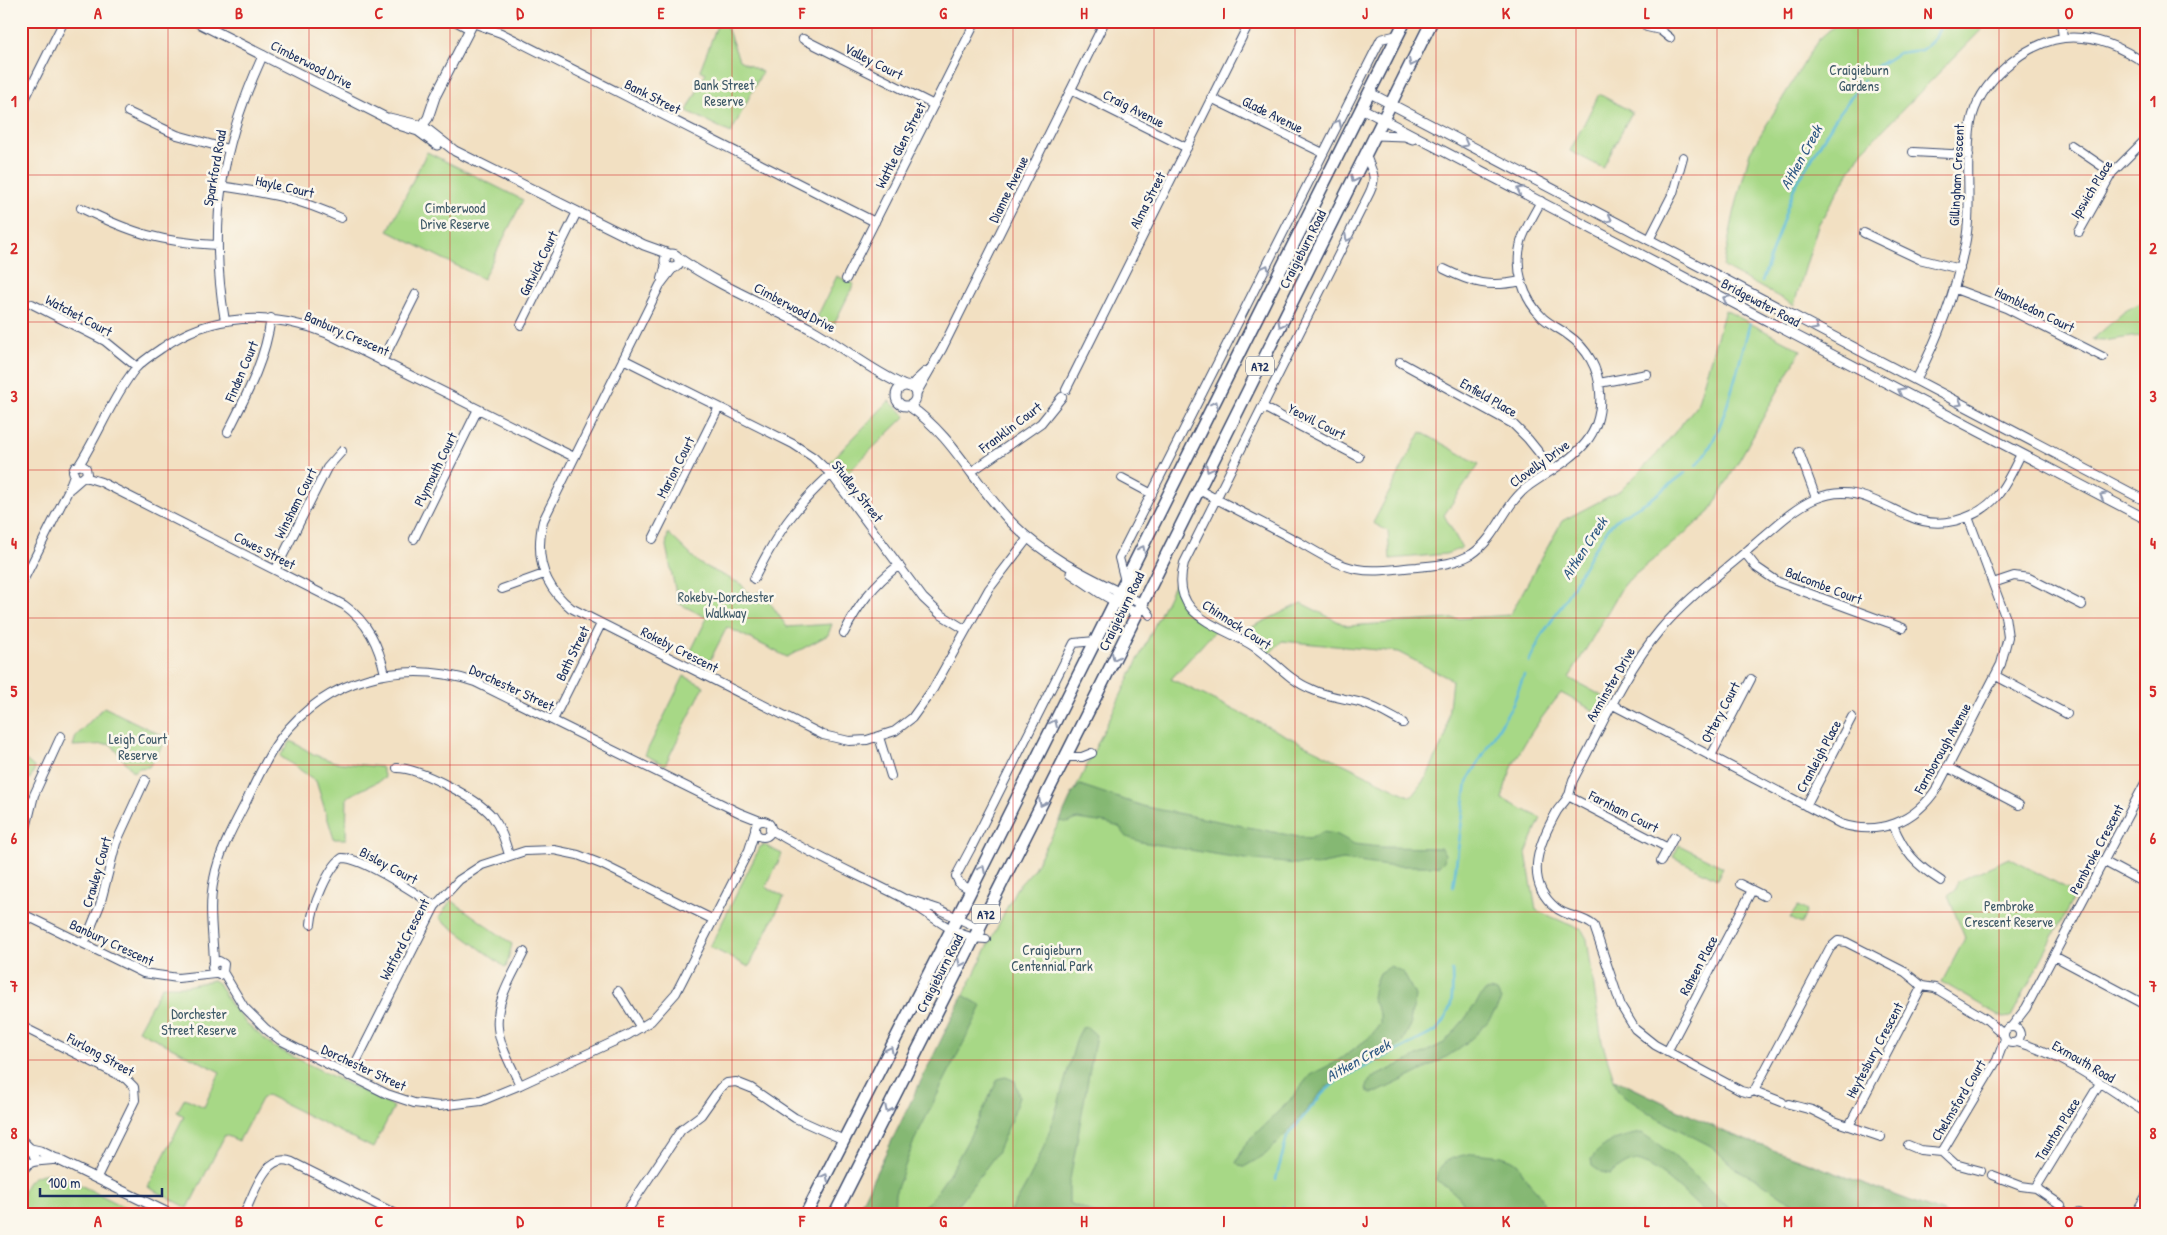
<svg xmlns="http://www.w3.org/2000/svg" width="2167" height="1235" font-family="'Patrick Hand',sans-serif">
<style>
.green{fill:#a7d886;stroke:#618472}
.forest{fill:#85b873;stroke:#507468}
.lines{fill:none;stroke-linecap:round;stroke-linejoin:round}
.stream{stroke:#5ebcdc;stroke-width:2.5}
.minor-casing{stroke:#3b4a6d;stroke-width:10}
.tertiary-casing{stroke:#3b4a6d;stroke-width:11}
.primary-casing{stroke:#3b4a6d;stroke-width:14}
.minor{stroke:#fff;stroke-width:8}
.tertiary{stroke:#fff;stroke-width:9}
.primary{stroke:#fff;stroke-width:11}
.oneway{stroke:#8d97ae}
.grid{fill:none;stroke:#d62828;stroke-width:1;stroke-opacity:0.55}
.labels{text-anchor:middle;dominant-baseline:central;stroke-width:5;stroke-linejoin:round;paint-order:stroke}
.shield{fill:#fbf7ec;stroke:#5e6b89;stroke-width:1}
.shield-label{font-size:12px;font-weight:bold;fill:#1b2f5e}
.street-label{font-size:14px;fill:#1b2f5e;stroke:#fbf7ec}
.park-label{font-size:14px;fill:#3e5968;stroke:#fbf7ec}
.water-label{font-size:15px;font-style:italic;fill:#2f5984;stroke:#fbf7ec}
.neatline{fill:none;stroke:#d62828;stroke-width:2}
.grid-label{font-size:16px;text-anchor:middle;font-weight:bold;fill:#d62828}
</style>
<rect width="100%" height="100%" fill="#fbf7ec"/>
<filter id="ink" filterUnits="userSpaceOnUse"><feTurbulence type="fractalNoise" baseFrequency=".02" numOctaves="2"/><feDisplacementMap in="SourceGraphic" scale="10" xChannelSelector="R" yChannelSelector="G"/><feConvolveMatrix kernelMatrix="1 2 1 2 8 2 1 2 1" color-interpolation-filters="sRGB"/></filter>
<filter id="wash" filterUnits="userSpaceOnUse"><feTurbulence type="fractalNoise" baseFrequency=".0096" numOctaves="4" result="noise"/><feDisplacementMap in="SourceGraphic" scale="20" xChannelSelector="R" yChannelSelector="G"/><feGaussianBlur stdDeviation="1.12" result="paint"/><feColorMatrix in="noise" values="0 0 0 0 0 0 0 0 0 0 0 0 0 0 0 0 0 1.4 0 .05"/><feComposite in="paint" operator="in"/></filter>
<g filter="url(#wash)">
<rect width="100%" height="100%" fill="#f2e0c2"/>
<path class="green" d="M1840,21H1990L1862,151L1818,225L1794,305L1723,267L1735,209L1750,152L1818,40Z
M725,22L739,60L762,72L731,133L687,111L706,73L700,70L718,23Z
M1599,94L1632,112L1603,168L1570,151Z
M427,152L523,200L483,279L388,231Z
M837,276L854,284L833,326L817,317Z
M2146,300V335L2103,341L2092,340L2125,311Z
M1725,310L1801,350L1710,512L1624,584L1569,678L1606,698L1598,713L1561,693C1536,724 1510,759 1502,799L1541,818L1526,853L1536,910L1582,930L1587,939L1602,1042L1614,1079L1727,1133L1946,1214H856L1016,889L1033,870L1060,821L1176,581C1182,608 1191,618 1216,630L1171,679L1411,797L1427,776L1446,735L1452,680L1398,652L1282,641L1270,653L1242,632L1301,603L1347,626L1510,615L1562,521L1621,490L1657,454L1697,405Z
M889,401L906,416L844,476L831,461Z
M1421,432L1479,464L1444,515L1462,548L1446,554L1390,559L1388,531L1373,523Z
M668,533L700,564L741,584L747,592L754,594L762,591L787,627L832,624L828,635L787,657L727,627L707,666L688,657L707,618L678,603L666,546Z
M684,676L704,686L665,765L645,755Z
M104,707L167,738L149,767L139,768L133,772L111,744L73,746L76,736Z
M291,741L315,755L335,762L381,767L385,778L347,797L346,839H334L316,781L280,756Z
M21,756L35,768L30,779L21,773Z
M764,845L782,854L766,887L784,897L749,967L710,947L760,847Z
M1679,845L1723,867L1717,879L1673,857Z
M2009,858L2076,893L2011,1017L2003,1018L1942,982L1965,938L1948,896L1956,890L1958,881Z
M451,900L512,944L506,968L439,918Z
M1798,906L1807,911L1801,924L1790,918Z
M213,980L218,983L230,1004L246,1023L274,1047L394,1107L373,1148L267,1095L261,1099L239,1141L225,1135L188,1208L148,1187L184,1116L177,1112L185,1098L204,1107L220,1072L138,1030L162,986H187Z
M49,1173L70,1180L139,1214H21C21,1203 22,1185 32,1178C36,1175 44,1174 49,1173Z"/>
<path class="forest" d="M1080,785L1146,807L1309,839L1323,832L1336,834L1354,844L1381,847L1441,848L1445,854L1444,861L1439,866H1388L1343,860L1318,865L1296,864L1245,859L1141,842L1127,837L1119,827L1106,823L1077,819L1068,823L1060,821L1073,792Z
M1390,966L1403,972L1415,995L1414,1006L1410,1016L1411,1025L1401,1044L1343,1075L1324,1089L1287,1133L1266,1154L1244,1167L1239,1166L1236,1163L1246,1143L1291,1099L1310,1075L1336,1062L1370,1037L1380,1024V1014L1372,998L1374,985L1379,973Z
M1491,990L1497,992L1501,1000C1479,1048 1423,1070 1378,1092L1371,1093L1366,1090L1370,1079L1444,1043L1464,1020L1485,991Z
M963,995L982,1006L914,1141L895,1194L894,1214H856Z
M1087,1027L1096,1035L1069,1185V1203L1097,1214H1008C1047,1159 1058,1102 1077,1038L1082,1028Z
M1006,1077L1015,1081L1019,1097L1012,1118L997,1153L951,1214H915C944,1196 982,1112 998,1079Z
M1614,1079L1727,1133L1946,1214H1808L1758,1180L1736,1169L1711,1146L1658,1119L1627,1098L1618,1091Z
M1642,1133L1673,1155L1735,1214H1706C1693,1201 1651,1159 1634,1161C1627,1161 1617,1170 1610,1174L1601,1172L1592,1166L1591,1159C1603,1142 1621,1136 1642,1133Z
M1474,1153C1487,1155 1506,1154 1517,1163C1521,1167 1523,1175 1527,1180C1535,1191 1544,1194 1544,1210L1539,1214H1469C1463,1198 1450,1188 1436,1180C1439,1158 1455,1157 1474,1153Z"/>
<g class="lines">
<path class="stream" d="M1876,67L1898,53L1921,50L1928,45L1935,38L1943,21
M1762,281L1794,188L1835,119L1864,80
M1696,465C1722,444 1740,358 1750,323
M1529,662L1542,635L1562,605L1592,552L1609,527L1618,518L1651,499L1685,473
M1453,887L1467,782L1513,704L1524,675
M1276,1179L1287,1137L1323,1093L1337,1081L1436,1031C1454,1009 1453,998 1452,971
M1283,1214V1208"/>
</g>
</g>
<g filter="url(#ink)">
<g class="lines">
<defs>
<path id="minor" d="M455,21L470,29
M2061,21L2063,38
M473,23L501,33L875,222
M1647,27L1660,30L1670,38
M803,39L934,105
M1071,90L1187,148
M1211,98L1323,153
M21,107L64,21
M128,112L177,135L228,149
M2071,145L2112,173
M1913,152L1969,155
M1366,155C1371,172 1378,174 1370,192L1184,563C1169,617 1218,624 1253,646C1273,659 1288,680 1311,689C1327,697 1345,698 1362,703C1376,707 1390,716 1403,723
M220,186C268,193 298,198 341,218
M81,208C132,233 160,242 217,245
M2079,232L2112,173L2146,139
M1864,233L1919,259L1960,269
M1649,240L1673,193L1683,157
M673,268L660,285L543,521C535,555 542,585 571,608L823,735L849,741L867,740L895,731L912,718L933,689L989,589L1028,538
M1444,269C1472,283 1489,288 1521,281
M662,279L666,264
M846,279L976,21
M1955,289L2006,308L2103,357
M32,304L105,341L137,367
M225,321C208,221 221,147 263,55
M521,325L577,212
M623,359L793,444L813,457L831,474L923,598L940,614L966,630
M382,362L416,294
M1400,362L1513,424L1528,439L1553,470
M1916,380C1939,337 1955,293 1965,245C1973,205 1964,163 1971,123C1978,83 2024,43 2064,38C2094,35 2123,48 2146,64
M1599,383L1647,374
M909,387L925,372
M1066,390L1250,21
M916,394L942,349L1105,21
M1263,407L1359,457
M228,432C247,394 265,361 271,318
M1799,452L1816,498
M79,465C99,434 112,398 135,369C142,361 153,354 162,348C211,313 271,311 326,333L574,457
M971,472L1041,423L1062,397
M85,477L101,482L344,605C368,622 379,646 385,674
M1122,478L1152,494
M71,488L87,474L86,468L81,465L75,467L73,471L75,477L79,479
M1199,490C1232,507 1266,525 1299,542C1317,552 1336,565 1357,569C1377,573 1398,568 1417,567C1437,565 1455,564 1472,554C1498,537 1504,503 1530,485C1566,460 1604,445 1600,392C1599,369 1587,348 1568,335C1560,329 1551,325 1543,318C1523,299 1514,269 1521,242C1525,228 1534,215 1541,201
M414,539L478,409
M653,539L719,407
M1745,553L1756,567L1778,582L1903,628
M276,569L327,468L342,451
M754,579C777,533 793,509 831,474
M1125,581L1119,558L1381,39L1398,35
M1993,583L2014,576L2029,578L2082,605
M21,585L68,491L74,475
M502,589L544,574
M1142,604L1150,615
M844,633C858,605 874,584 899,565
M1996,676L2067,714
M1613,705L1841,824C1880,836 1915,822 1937,788L2001,664L2008,637L2005,616L1968,517
M553,720L601,624
M879,737L891,776
M1711,756L1751,679
M1065,757H1082L1092,753
M1947,767L2019,805
M397,768C419,768 477,798 492,816C501,828 505,841 509,855
M1568,796L1668,848
M1806,806L1852,717
M755 829a8 8 0 1 1 16 0a8 8 0 1 1-16 0Z
M1893,825C1905,853 1915,864 1941,881
M770,829C811,855 856,874 899,896C927,910 953,939 986,939
M21,849L34,795L61,736
M1661,861L1674,837
M2103,861L2146,884
M1740,884L1764,896
M971,890L959,883L956,876L971,848L1074,643L1095,641
M908,899L938,909L979,928L981,932
M21,913L143,973L178,978L215,974
M311,924C312,907 328,868 342,858C362,857 417,894 435,906
M84,944L100,905L116,843L145,780
M2054,956L2146,1005
M214,962C213,934 208,907 214,879C219,852 233,827 246,802C256,781 266,758 280,739C326,678 404,658 475,682L740,813L760,821
M223,972L219,975L213,972L212,967L213,964L219,961L224,964L223,972L244,1007L266,1029L280,1040L387,1094L414,1103L439,1106L481,1101L520,1085L628,1035L651,1021L676,993L749,850L755,831
M618,991L641,1028
M21,1026L126,1079L134,1087L135,1100L97,1177
M2012,1026L2026,1008L2146,781
M2004 1035a8 8 0 1 1 16 0a8 8 0 1 1-16 0Z
M2017,1042C2064,1055 2105,1086 2146,1113
M1667,1052L1752,890
M349,1076L435,906L459,880L482,865L525,851L554,850L578,855L601,864L714,920
M520,1085C512,1067 500,1047 498,1028C495,1001 513,975 524,952
M1754,1091L1830,948L1838,941L1846,942L1905,972L1922,986L1935,988L1986,1019L2003,1034
M1782,1102L1754,1091L1749,1093L1741,1091L1655,1045L1635,1029L1621,1006L1594,926C1583,916 1567,917 1556,908C1522,880 1540,841 1557,811C1561,805 1566,801 1569,795C1571,790 1571,785 1573,780C1600,730 1623,674 1660,630C1686,599 1719,575 1749,549C1770,532 1790,510 1815,499C1851,483 1876,502 1908,516C1938,530 1975,521 1997,496C2007,484 2014,468 2021,454
M1789,1104L1812,1110L1834,1121L1881,1137
M1849,1126L1922,986
M21,1139L31,1149L36,1161L28,1164L21,1153
M1908,1145L1920,1150L1942,1152L1955,1164L1981,1171
M1942,1152L1997,1060L2005,1039
M1992,1175L2021,1186L2036,1188L2061,1205
M2036,1188L2100,1083
M2078,1213L2080,1214
M244,1214C254,1195 265,1151 292,1162L396,1214
M625,1214L681,1130L701,1115L720,1088L727,1083L736,1082L751,1088L795,1118L844,1140
M2135,1214L2146,1196"/>
<path id="tertiary" d="M195,21L402,126L418,131L437,145
M1370,93L2146,501
M1363,109L2146,519
M389,118L423,126L455,151L644,245L669,254
M419,130L428,118L435,97L474,21
M1376,135L1405,136L1413,139
M665 261a7 7 0 1 1 14 0a7 7 0 1 1-14 0Z
M680,259C721,287 767,305 811,329C843,347 871,371 905,386
M896 396a10 10 0 1 1 20 0a10 10 0 1 1-20 0Z
M909,406C954,436 977,489 1015,526C1051,562 1098,581 1142,604
M1071,573L1099,592L1137,614
M21,1154L31,1149L40,1151L170,1214
M36,1161L58,1159
M21,1172L28,1164"/>
<path id="primary" d="M806,1214L952,928L1405,21
M835,1214L1095,698L1432,21"/>
</defs>
<use href="#minor" class="minor-casing"/>
<use href="#tertiary" class="tertiary-casing"/>
<use href="#primary" class="primary-casing"/>
<use href="#minor" class="minor"/>
<use href="#tertiary" class="tertiary"/>
<use href="#primary" class="primary"/>
</g>
<defs><path id="oneway-chevron" d="M-2-3.5L2.5 0L-2 3.5" fill="none" stroke-width="1.6" stroke-linecap="round" stroke-linejoin="round" transform="scale(1.25)"/></defs>
<g class="oneway">
<use href="#oneway-chevron" transform="translate(1412 63) rotate(116)"/>
<use href="#oneway-chevron" transform="translate(1338 123) rotate(-63)"/>
<use href="#oneway-chevron" transform="translate(1465 144) rotate(28)"/>
<use href="#oneway-chevron" transform="translate(1354 179) rotate(117)"/>
<use href="#oneway-chevron" transform="translate(1520 190) rotate(-152)"/>
<use href="#oneway-chevron" transform="translate(1609 219) rotate(28)"/>
<use href="#oneway-chevron" transform="translate(1348 238) rotate(117)"/>
<use href="#oneway-chevron" transform="translate(1266 268) rotate(-63)"/>
<use href="#oneway-chevron" transform="translate(1726 299) rotate(-152)"/>
<use href="#oneway-chevron" transform="translate(1281 324) rotate(117)"/>
<use href="#oneway-chevron" transform="translate(1815 327) rotate(28)"/>
<use href="#oneway-chevron" transform="translate(1901 391) rotate(-152)"/>
<use href="#oneway-chevron" transform="translate(1959 403) rotate(28)"/>
<use href="#oneway-chevron" transform="translate(1215 404) rotate(-64)"/>
<use href="#oneway-chevron" transform="translate(1209 469) rotate(117)"/>
<use href="#oneway-chevron" transform="translate(2103 496) rotate(-152)"/>
<use href="#oneway-chevron" transform="translate(1142 549) rotate(-63)"/>
<use href="#oneway-chevron" transform="translate(1115 657) rotate(116)"/>
<use href="#oneway-chevron" transform="translate(1054 723) rotate(-64)"/>
<use href="#oneway-chevron" transform="translate(1042 803) rotate(117)"/>
<use href="#oneway-chevron" transform="translate(982 869) rotate(-63)"/>
<use href="#oneway-chevron" transform="translate(961 963) rotate(117)"/>
<use href="#oneway-chevron" transform="translate(890 1050) rotate(-63)"/>
<use href="#oneway-chevron" transform="translate(888 1109) rotate(117)"/>
<use href="#oneway-chevron" transform="translate(825 1177) rotate(-63)"/>
</g>
</g>
<path class="grid" d="M168,21V1214M309,21V1214M450,21V1214M591,21V1214M732,21V1214M872,21V1214M1013,21V1214M1154,21V1214M1295,21V1214M1436,21V1214M1576,21V1214M1717,21V1214M1858,21V1214M1999,21V1214M21,175H2146M21,322H2146M21,470H2146M21,618H2146M21,765H2146M21,912H2146M21,1060H2146"/>
<g class="labels">
<g class="shield">
<rect x="1246" y="356.5" width="28" height="19" rx="4"/>
<rect x="972" y="904.5" width="28" height="19" rx="4"/>
</g>
<g class="shield-label">
<text x="1260" y="366">A72</text>
<text x="986" y="914">A72</text>
</g>
<g class="street-label">
<text transform="translate(874 61) rotate(27)">Valley Court</text>
<text transform="translate(312 64) rotate(27)">Cimberwood Drive</text>
<text transform="translate(653 96) rotate(27)">Bank Street</text>
<text transform="translate(1134 108) rotate(27)">Craig Avenue</text>
<text transform="translate(1273 114) rotate(26)">Glade Avenue</text>
<text transform="translate(900 145) rotate(-63)">Wattle Glen Street</text>
<text transform="translate(214 168) rotate(-80)">Sparkford Road</text>
<text transform="translate(1956 175) rotate(-87)">Gillingham Crescent</text>
<text transform="translate(285 186) rotate(13)">Hayle Court</text>
<text transform="translate(1008 189) rotate(-64)">Dianne Avenue</text>
<text transform="translate(2091 189) rotate(-58)">Ipswich Place</text>
<text transform="translate(1147 200) rotate(-63)">Alma Street</text>
<text transform="translate(1302 249) rotate(-63)">Craigieburn Road</text>
<text transform="translate(538 263) rotate(-64)">Gatwick Court</text>
<text transform="translate(1761 302) rotate(28)">Bridgewater Road</text>
<text transform="translate(795 307) rotate(28)">Cimberwood Drive</text>
<text transform="translate(2035 309) rotate(26)">Hambledon Court</text>
<text transform="translate(79 315) rotate(28)">Watchet Court</text>
<text transform="translate(347 333) rotate(24)">Banbury Crescent</text>
<text transform="translate(241 371) rotate(-67)">Finden Court</text>
<text transform="translate(1489 397) rotate(30)">Enfield Place</text>
<text transform="translate(1317 421) rotate(27)">Yeovil Court</text>
<text transform="translate(1010 427) rotate(-37)">Franklin Court</text>
<text transform="translate(1539 463) rotate(-36)">Clovelly Drive</text>
<text transform="translate(675 467) rotate(-63)">Marion Court</text>
<text transform="translate(435 469) rotate(-64)">Plymouth Court</text>
<text transform="translate(858 491) rotate(52)">Studley Street</text>
<text transform="translate(295 503) rotate(-63)">Winsham Court</text>
<text transform="translate(265 550) rotate(27)">Cowes Street</text>
<text transform="translate(1824 585) rotate(21)">Balcombe Court</text>
<text transform="translate(1121 611) rotate(-64)">Craigieburn Road</text>
<text transform="translate(1237 624) rotate(33)">Chinnock Court</text>
<text transform="translate(680 649) rotate(27)">Rokeby Crescent</text>
<text transform="translate(572 653) rotate(-64)">Bath Street</text>
<text transform="translate(1610 684) rotate(-60)">Axminster Drive</text>
<text transform="translate(512 687) rotate(25)">Dorchester Street</text>
<text transform="translate(1720 712) rotate(-62)">Ottery Court</text>
<text transform="translate(1942 748) rotate(-61)">Farnborough Avenue</text>
<text transform="translate(1818 756) rotate(-62)">Cranleigh Place</text>
<text transform="translate(1624 811) rotate(27)">Farnham Court</text>
<text transform="translate(2096 849) rotate(-62)">Pembroke Crescent</text>
<text transform="translate(389 865) rotate(28)">Bisley Court</text>
<text transform="translate(96 872) rotate(-74)">Crawley Court</text>
<text transform="translate(404 939) rotate(-62)">Watford Crescent</text>
<text transform="translate(112 942) rotate(25)">Banbury Crescent</text>
<text transform="translate(1698 965) rotate(-62)">Raheen Place</text>
<text transform="translate(939 973) rotate(-63)">Craigieburn Road</text>
<text transform="translate(1874 1050) rotate(-62)">Heytesbury Crescent</text>
<text transform="translate(101 1054) rotate(29)">Furlong Street</text>
<text transform="translate(2084 1061) rotate(30)">Exmouth Road</text>
<text transform="translate(364 1067) rotate(25)">Dorchester Street</text>
<text transform="translate(1958 1100) rotate(-59)">Chelmsford Court</text>
<text transform="translate(2057 1129) rotate(-58)">Taunton Place</text>
</g>
<g class="park-label">
<text x="1859" y="69">Craigieburn<tspan x="1859" dy="16">Gardens</tspan></text>
<text x="724" y="84">Bank Street<tspan x="724" dy="16">Reserve</tspan></text>
<text x="455" y="207">Cimberwood<tspan x="455" dy="16">Drive Reserve</tspan></text>
<text x="726" y="596">Rokeby-Dorchester<tspan x="726" dy="16">Walkway</tspan></text>
<text x="138" y="738">Leigh Court<tspan x="138" dy="16">Reserve</tspan></text>
<text x="2009" y="905">Pembroke<tspan x="2009" dy="16">Crescent Reserve</tspan></text>
<text x="1052" y="949">Craigieburn<tspan x="1052" dy="16">Centennial Park</tspan></text>
<text x="199" y="1013">Dorchester<tspan x="199" dy="16">Street Reserve</tspan></text>
</g>
<g class="water-label">
<text transform="translate(1801 157) rotate(-61)">Aitken Creek</text>
<text transform="translate(1584 548) rotate(-57)">Aitken Creek</text>
<text transform="translate(1358 1060) rotate(-29)">Aitken Creek</text>
</g>
</g>
<rect width="2167" height="1235" fill="none" stroke="#fbf7ec" stroke-width="55"/>
<path d="M40 1188v8h122v-8" fill="none" stroke="#1b2f5e" stroke-width="2.5"/>
<text x="48" y="1188" font-size="15" fill="#1b2f5e" stroke="#fbf7ec" stroke-width="4" paint-order="stroke">100 m</text>
<rect x="28" y="28" width="2112" height="1180" class="neatline"/>
<g class="grid-label">
<text x="98" y="19">A</text>
<text x="239" y="19">B</text>
<text x="379" y="19">C</text>
<text x="520" y="19">D</text>
<text x="661" y="19">E</text>
<text x="802" y="19">F</text>
<text x="943" y="19">G</text>
<text x="1084" y="19">H</text>
<text x="1224" y="19">I</text>
<text x="1365" y="19">J</text>
<text x="1506" y="19">K</text>
<text x="1647" y="19">L</text>
<text x="1788" y="19">M</text>
<text x="1928" y="19">N</text>
<text x="2069" y="19">O</text>
<text x="14" y="107">1</text>
<text x="2153" y="107">1</text>
<text x="14" y="254">2</text>
<text x="2153" y="254">2</text>
<text x="14" y="402">3</text>
<text x="2153" y="402">3</text>
<text x="14" y="549">4</text>
<text x="2153" y="549">4</text>
<text x="14" y="697">5</text>
<text x="2153" y="697">5</text>
<text x="14" y="844">6</text>
<text x="2153" y="844">6</text>
<text x="14" y="992">7</text>
<text x="2153" y="992">7</text>
<text x="14" y="1139">8</text>
<text x="2153" y="1139">8</text>
<text x="98" y="1227">A</text>
<text x="239" y="1227">B</text>
<text x="379" y="1227">C</text>
<text x="520" y="1227">D</text>
<text x="661" y="1227">E</text>
<text x="802" y="1227">F</text>
<text x="943" y="1227">G</text>
<text x="1084" y="1227">H</text>
<text x="1224" y="1227">I</text>
<text x="1365" y="1227">J</text>
<text x="1506" y="1227">K</text>
<text x="1647" y="1227">L</text>
<text x="1788" y="1227">M</text>
<text x="1928" y="1227">N</text>
<text x="2069" y="1227">O</text>
</g>
</svg>
